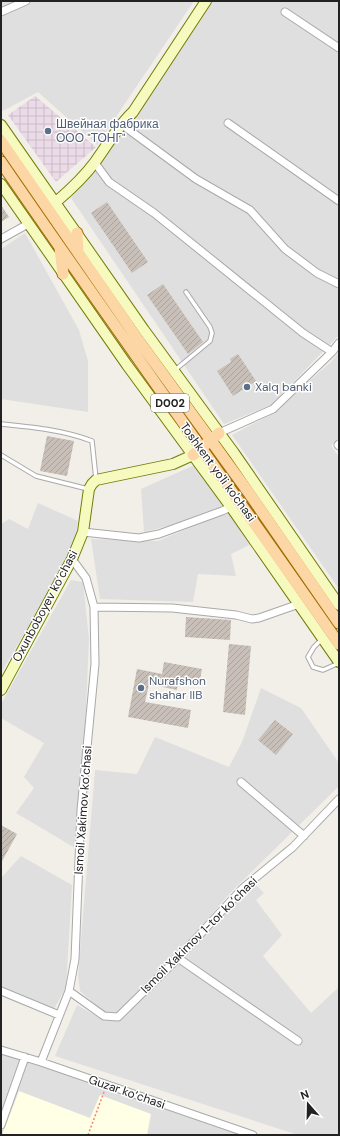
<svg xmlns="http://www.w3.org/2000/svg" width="340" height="1136" font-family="'DM Sans',sans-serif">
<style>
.residential{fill:#e0dfdf}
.industrial{fill:url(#industrial-grid)}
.education{fill:#ffffe5}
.building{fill:url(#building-hatch)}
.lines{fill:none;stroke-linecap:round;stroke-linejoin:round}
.lane-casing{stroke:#a9a9a9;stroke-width:5.5}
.street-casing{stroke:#a9a9a9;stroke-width:9}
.secondary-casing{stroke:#707d05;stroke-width:12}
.primary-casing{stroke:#a06b00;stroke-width:13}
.path{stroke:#fa8072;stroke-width:1.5;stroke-dasharray:2 2;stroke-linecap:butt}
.lane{stroke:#fff;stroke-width:3.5}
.street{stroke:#fff;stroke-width:7}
.secondary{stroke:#f7fabf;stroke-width:10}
.primary{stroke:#fcd6a4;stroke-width:11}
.service-dot{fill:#5c6f8a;stroke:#fff;stroke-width:1.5}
.labels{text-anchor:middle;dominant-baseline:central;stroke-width:3;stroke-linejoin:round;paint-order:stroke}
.shield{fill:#fff;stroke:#646464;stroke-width:1}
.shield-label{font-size:11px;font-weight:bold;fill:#222}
.service-label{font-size:12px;fill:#4e5e75;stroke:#fff;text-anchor:start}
.street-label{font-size:12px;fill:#222;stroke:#fff}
</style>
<defs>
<pattern id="industrial-grid" width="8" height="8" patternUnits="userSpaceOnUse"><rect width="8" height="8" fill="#ebdbe8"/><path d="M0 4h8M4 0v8" fill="none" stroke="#c9bcc7"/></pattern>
<pattern id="building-hatch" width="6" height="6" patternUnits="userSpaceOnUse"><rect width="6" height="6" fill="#c7bfb8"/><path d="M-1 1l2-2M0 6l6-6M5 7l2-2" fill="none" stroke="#aba49e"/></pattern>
</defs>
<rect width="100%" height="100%" fill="#f2efe9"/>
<path class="residential" d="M1,1H194L97,145L38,92L3,111L1,108Z
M213,1H339V335L271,405L224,424L71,198Z
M25,233L79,330L88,361V412L1,399V249Z
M339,352V438L331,446L339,457V589L232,435L270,415L331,362Z
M199,463L224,507L180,523L144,532L141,489Z
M38,503L78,521L74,547L52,587L1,673V524L9,519L28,529Z
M229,511L253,543L231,554L236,576L198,574L193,602L100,599L91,539L158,541Z
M71,580L83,582L89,639L84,755L75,848L16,813L34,788L24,777L44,743L1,718V704Z
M261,688L301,708L339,763V786L232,891L174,958L118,1012L105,1013L80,991L78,976L95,770L137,774L155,737L229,767L242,742Z
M21,856L72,885L66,987L54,1009L1,988V878Z
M253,882L264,893L256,900L282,935L263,956L311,1013L339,987V1135H298L55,1056L77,1005L105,1021H120L187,955Z
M1,1055L71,1075L246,1135H1Z"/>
<path class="industrial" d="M35,96L96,147L56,182L8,115Z"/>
<path class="education" d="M19,1091L90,1118L100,1095L151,1114L147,1135H2Z"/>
<path class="building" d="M107,202L148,262L132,273L91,213Z
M1,205L9,217L1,222Z
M163,284L203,342L188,354L147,295Z
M238,354L256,381L233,396L217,371L231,362L230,359Z
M47,436L74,441L67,476L40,471Z
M186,617L231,620L230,640L185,637Z
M229,644L251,646L245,715L223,712Z
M164,662L202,669L199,685L178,681L177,690L149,684L145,702L191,710L188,728L128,717L137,669L162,674Z
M275,720L293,734L276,755L258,740Z
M1,825L17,834L1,863Z"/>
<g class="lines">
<defs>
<path id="lane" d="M175,370L210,341L212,333L210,327L186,292
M1,424C32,427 63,430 92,441L96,479
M1,455L36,476L88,489
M322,639L314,647L308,657L313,667L323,670L339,663"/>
<path id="street" d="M1,12L26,1
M285,12L339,48
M228,123L339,201
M121,124L196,179L250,210L285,249L317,273L339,284
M95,163L109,182L154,213L303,333L332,352
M1,239L28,224
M219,433L273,409L332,352L339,343
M339,444L338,445L339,446
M83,532L139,538L159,534L222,511L231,507
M94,607L172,608L236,615L252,619L259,618L299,604
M241,782L304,836
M178,958L298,1041
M1,991L59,1015
M69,991L104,1016L118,1017L178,958L243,888L293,847L339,799
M1,1050L41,1062L253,1135
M41,1062L69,991L75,959L81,810L95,664L94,607L86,578L72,559
M1,1125L25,1057"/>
<path id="secondary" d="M1,125L144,330L234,453L339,605
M1,184L127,365L231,507L339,662
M56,202C70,190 84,177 95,162C108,144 117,127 133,112L206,1
M1,690L72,559L83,532L89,489L92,484L96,480L173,464L193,455"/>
<path id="primary" d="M1,141L139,341L249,493L339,623
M1,162C112,324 227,483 339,644
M77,233L78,252
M60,248L63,274
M193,455L219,433"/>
</defs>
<use href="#lane" class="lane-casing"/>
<use href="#street" class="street-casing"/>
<use href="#secondary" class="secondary-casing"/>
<use href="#primary" class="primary-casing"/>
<path class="path" d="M88,1135L104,1092"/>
<use href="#lane" class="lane"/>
<use href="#street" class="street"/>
<use href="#secondary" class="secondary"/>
<use href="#primary" class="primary"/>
</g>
<g class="service-dot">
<circle cx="48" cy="131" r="4"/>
<circle cx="247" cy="387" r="4"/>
<circle cx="141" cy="688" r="4"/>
</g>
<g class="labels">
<rect class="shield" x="151" y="394" width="38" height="18" rx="3"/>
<g class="shield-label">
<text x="170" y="403">D002</text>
</g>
<g class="service-label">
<text x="56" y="124">Швейная фабрика<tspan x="56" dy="14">ООО "ТОНГ"</tspan></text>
<text x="255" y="387">Xalq banki</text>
<text x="149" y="681">Nurafshon<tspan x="149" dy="14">shahar IIB</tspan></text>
</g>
<g class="street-label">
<text transform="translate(218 472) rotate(54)">Toshkent yo'li ko'chasi</text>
<text transform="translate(45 606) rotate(-62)">Oxunboboyev ko‘chasi</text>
<text transform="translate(83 810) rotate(-86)">Ismoil Xakimov ko‘chasi</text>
<text transform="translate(199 935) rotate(-45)">Ismoil Xakimov 1-tor ko‘chasi</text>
<text transform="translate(127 1092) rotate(19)">Guzar ko‘chasi</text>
</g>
</g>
<rect width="340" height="1136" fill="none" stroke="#222222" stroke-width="4"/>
<g transform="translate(308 1104) rotate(340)" stroke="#ffffff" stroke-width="3" paint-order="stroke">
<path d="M0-3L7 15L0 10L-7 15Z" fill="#222222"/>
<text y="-6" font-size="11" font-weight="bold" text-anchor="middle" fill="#222222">N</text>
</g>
</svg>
